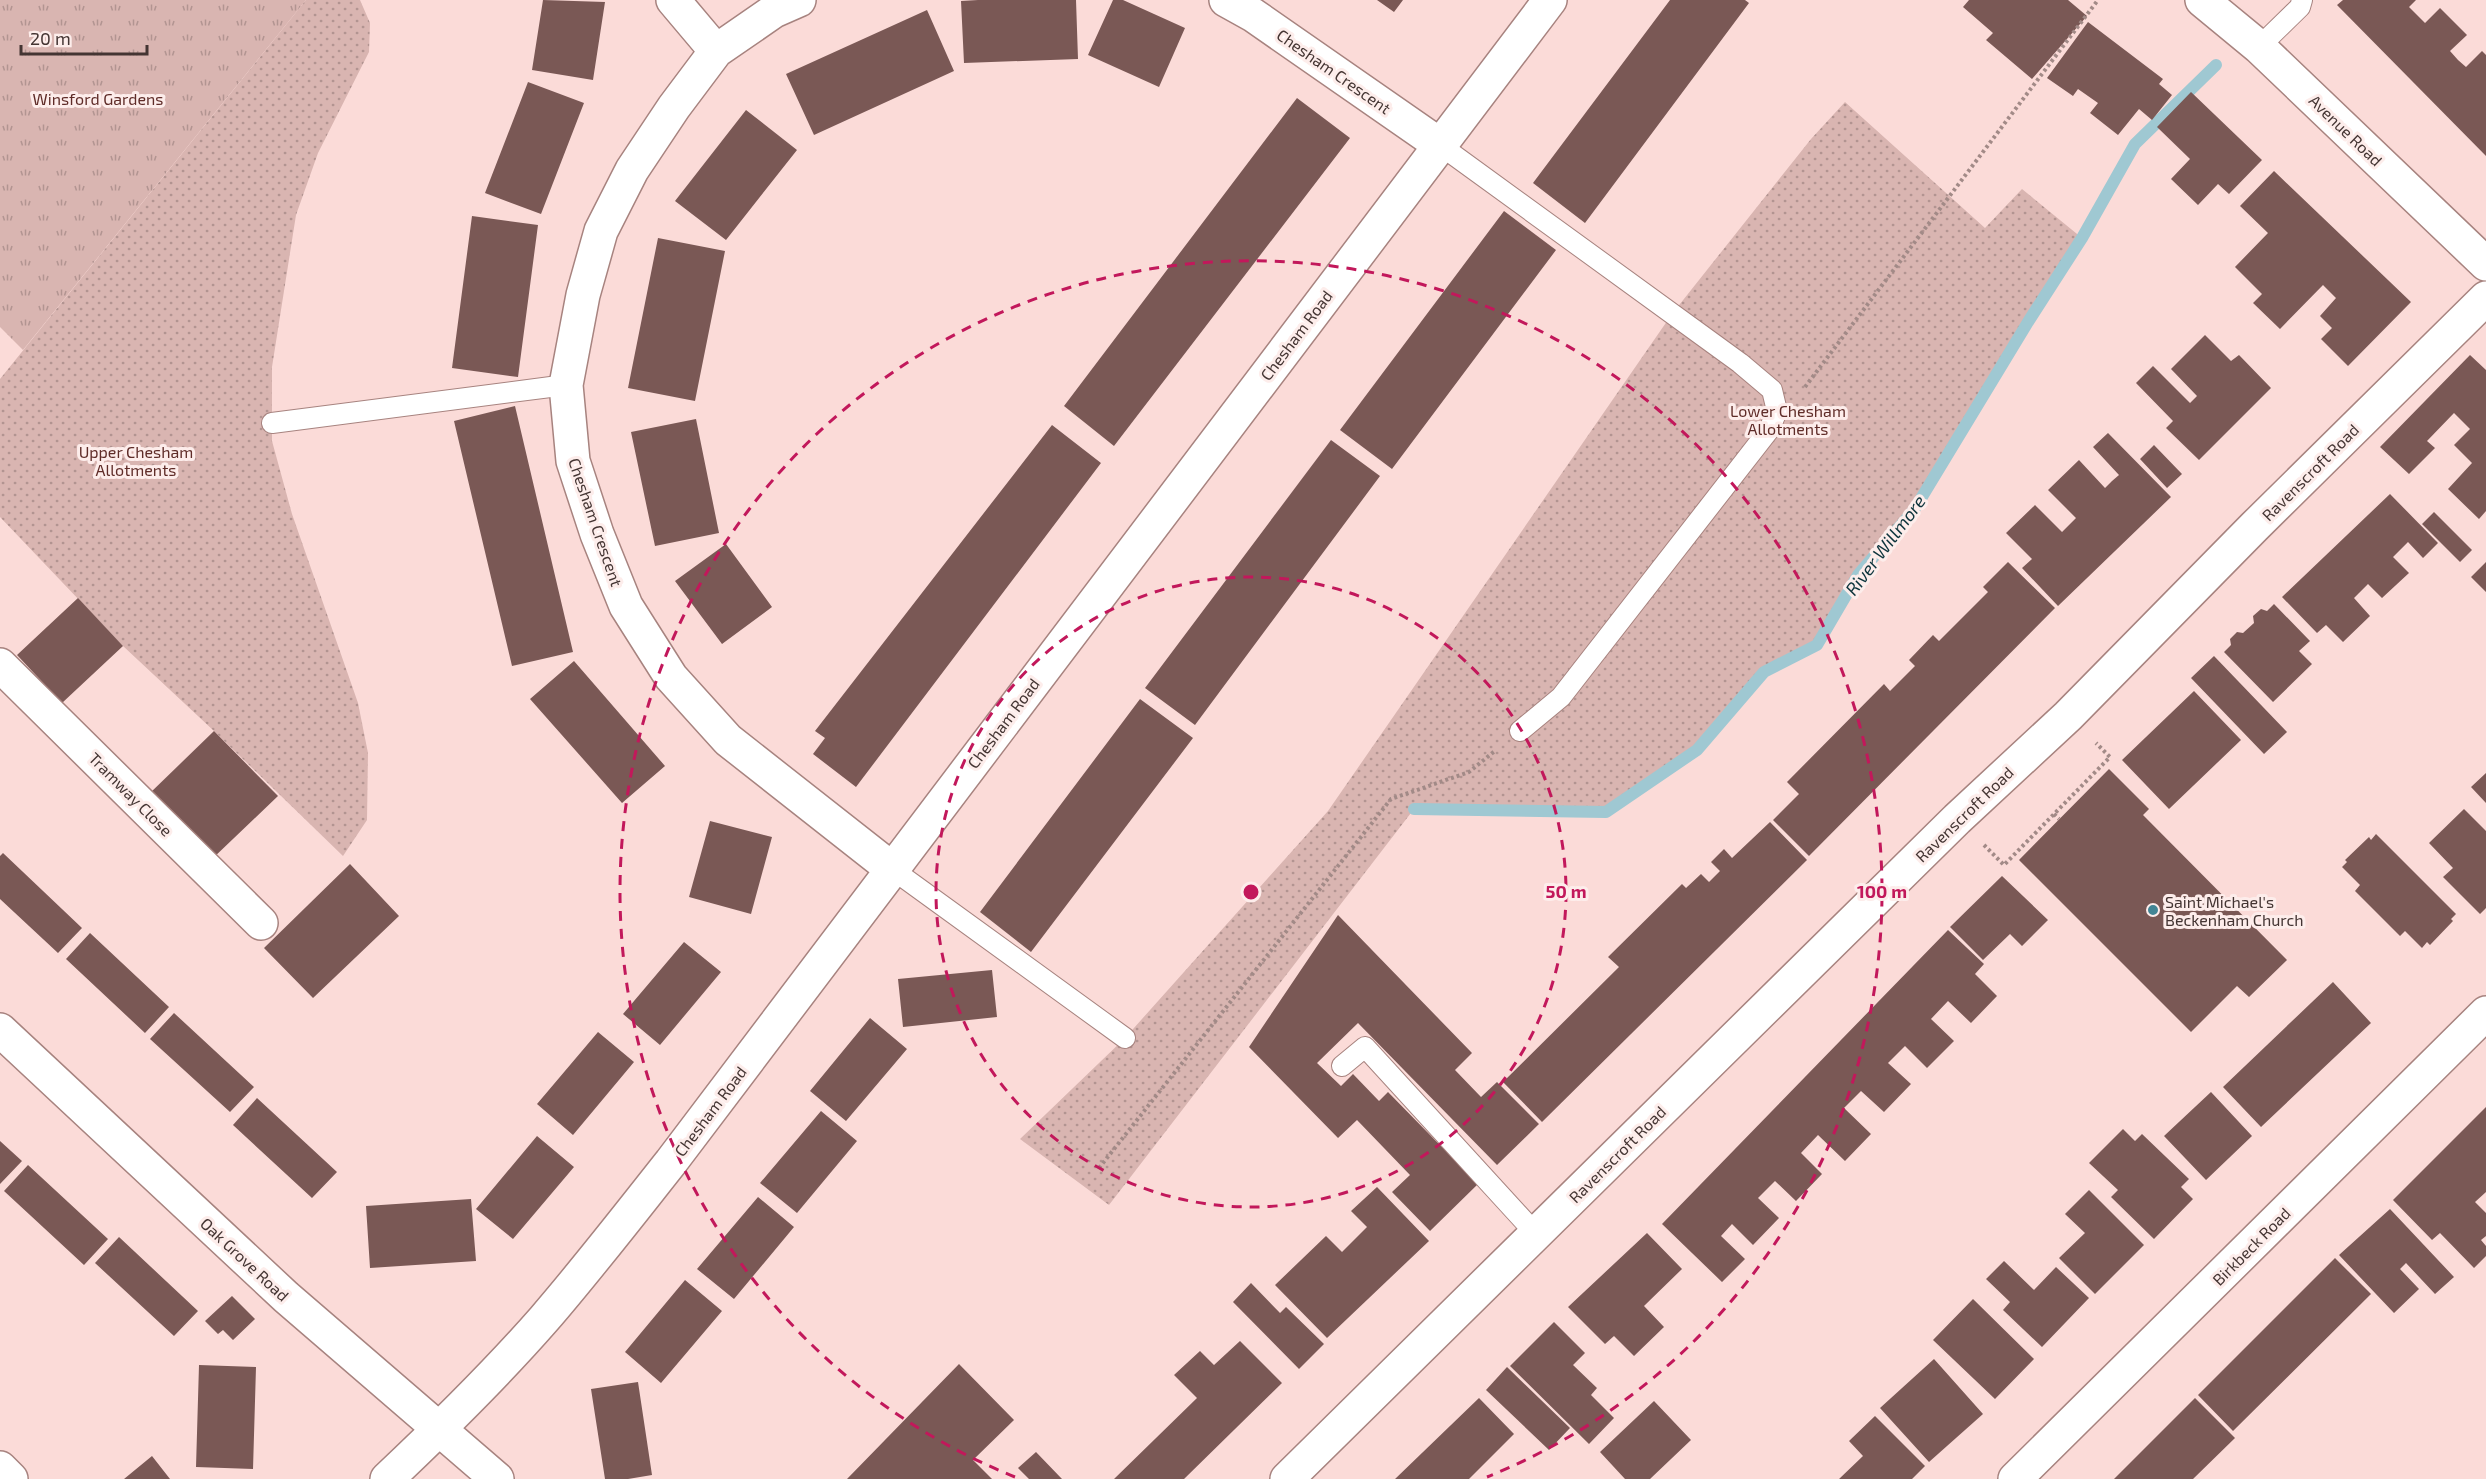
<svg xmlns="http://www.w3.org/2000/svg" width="2486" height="1479" font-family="'Exo 2',sans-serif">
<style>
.grass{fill:url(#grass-tufts)}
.garden{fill:url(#garden-dots)}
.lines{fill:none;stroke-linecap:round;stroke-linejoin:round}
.stream{stroke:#9fc8d2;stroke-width:12}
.building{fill:#7a5855}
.service-casing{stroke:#a7837f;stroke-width:22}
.minor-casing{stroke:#a7837f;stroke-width:36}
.path{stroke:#a28a87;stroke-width:4;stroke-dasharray:3 3;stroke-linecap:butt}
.service{stroke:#fff;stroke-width:20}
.minor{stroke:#fff;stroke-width:33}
.ring{fill:none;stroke:#c2185b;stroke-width:3;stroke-dasharray:10 8}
.poi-dot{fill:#428595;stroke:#fdedeb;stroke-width:2}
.labels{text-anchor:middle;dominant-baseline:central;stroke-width:6;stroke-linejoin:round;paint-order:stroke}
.street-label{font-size:16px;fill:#443533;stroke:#fdedeb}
.park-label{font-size:16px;fill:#5f2c28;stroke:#fdedeb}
.poi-label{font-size:16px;fill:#443533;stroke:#fdedeb;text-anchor:start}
.water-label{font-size:18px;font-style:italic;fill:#0d343c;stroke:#fdedeb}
.centre{fill:#c2185b;stroke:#fdedeb;stroke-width:3}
.ring-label{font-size:18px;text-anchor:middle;font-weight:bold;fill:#c2185b;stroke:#fdedeb;stroke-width:6;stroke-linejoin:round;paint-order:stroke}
</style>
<defs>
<pattern id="grass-tufts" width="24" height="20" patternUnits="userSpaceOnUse" patternTransform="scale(1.5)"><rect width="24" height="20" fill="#d9b5b1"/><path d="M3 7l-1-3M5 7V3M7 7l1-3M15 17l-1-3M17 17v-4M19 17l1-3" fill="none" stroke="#b29491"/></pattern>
<pattern id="garden-dots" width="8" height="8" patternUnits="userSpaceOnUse" patternTransform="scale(1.5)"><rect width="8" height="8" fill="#d9b5b1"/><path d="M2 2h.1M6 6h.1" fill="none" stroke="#b29491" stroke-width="1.8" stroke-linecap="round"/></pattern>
</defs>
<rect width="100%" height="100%" fill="#fbdbd8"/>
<path class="grass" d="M0,0H306L23,350L0,327Z"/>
<path class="garden" d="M306,0H360L370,23L369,52L318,153L296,215L272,367V441L292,514L358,703L368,753L367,820L343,856L214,731L123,646L0,517V379Z
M1845,102L1985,228L2022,189L2082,238L2028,322L1914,510L1858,575L1817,645L1764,672L1697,750L1606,812L1414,809L1109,1205L1020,1139L1125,1038L1328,811L1672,314L1811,139Z"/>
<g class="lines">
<path class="stream" d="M1414,809L1606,812L1697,750L1764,672L1817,645L1858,575L1914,510L2028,322L2082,238L2135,144L2216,65"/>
</g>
<path class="building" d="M543,0L605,2L593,80L532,70Z
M978,0H1076L1078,59L964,63L961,1Z
M1113,0H1123L1185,28L1159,87L1088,55Z
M1377,0H1403L1394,12Z
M1670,0H1745L1749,3L1585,223L1533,183Z
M1969,0H2068L2087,16L2032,79L1986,40L1993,33L1963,7Z
M2343,0H2416L2409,7L2425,23L2440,8L2467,35L2450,51L2458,60L2466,67L2482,51L2486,55V156L2337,5Z
M927,10L954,71L814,135L786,74Z
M2088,22L2163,79L2159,84L2172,95L2152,120L2139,109L2118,135L2090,113L2098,103L2078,89L2073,96L2047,78Z
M528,82L584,103L541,214L485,193Z
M2191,92L2262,160L2229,194L2218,184L2198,205L2171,179L2190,159L2157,127Z
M1297,98L1350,138L1114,446L1064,406Z
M746,110L797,150L726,240L675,201Z
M2274,171L2411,302L2348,366L2321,339L2332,328L2320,316L2336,298L2323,285L2280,329L2253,303L2262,294L2235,267L2268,233L2240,206Z
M1504,211L1556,250L1392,469L1340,430Z
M472,216L538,225L518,377L452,368Z
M658,238L725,251L695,401L628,388Z
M2205,335L2231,361L2239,355L2271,388L2199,460L2166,428L2173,421L2136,383L2153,366L2190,403L2197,396L2171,369Z
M2470,355L2486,370V511L2479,519L2448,489L2472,463L2454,445L2470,429L2454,413L2427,441L2435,448L2409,474L2380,447Z
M515,406L573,652L512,666L454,421Z
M696,419L719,533L655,546L631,432Z
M1052,425L1101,463L856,787L813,754L825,738L815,731Z
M2108,433L2171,497L2058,606L2022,568L2032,559L2006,533L2035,505L2062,532L2076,518L2048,490L2079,460L2105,488L2112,481L2119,475L2093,447Z
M1331,440L1380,476L1195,725L1145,688Z
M2154,445L2182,474L2167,488L2140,459Z
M2390,494L2438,543L2423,558L2408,542L2393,557L2409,573L2382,598L2368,584L2354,598L2370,616L2343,642L2326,625L2317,633L2282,597Z
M2434,512L2472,550L2460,562L2422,524Z
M726,544L772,607L722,644L675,581Z
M2008,562L2055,608L1809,856L1773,820L1799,794L1787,782L1884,684L1890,691L1915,666L1909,660L1933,635L1939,641L1988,592L1983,587Z
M2486,562V592L2471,577Z
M78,598L123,646L62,703L17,655Z
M2274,604L2310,641L2299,651L2312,664L2273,702L2224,652L2231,645L2230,639L2237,632L2243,633L2254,623L2253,616L2261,609L2267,611Z
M2214,656L2287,732L2264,754L2191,678Z
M574,661L665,766L622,803L530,699Z
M2194,691L2241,740L2169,809L2122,760Z
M1140,699L1193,738L1031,952L980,912Z
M214,731L278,796L211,860L148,795Z
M2109,769L2149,809L2143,815L2287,960L2249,997L2237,986L2191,1032L2019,860Z
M2486,773V803L2471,787Z
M2464,809L2486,831V908L2480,914L2443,877L2453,868L2429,843Z
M710,821L772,837L751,914L689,897Z
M1770,822L1807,860L1542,1122L1503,1082L1619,967L1608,957L1682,884L1686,888L1701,874L1709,882L1720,871L1711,862L1724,849L1732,858Z
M2376,834L2456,914L2451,919L2453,921L2430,945L2427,942L2422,948L2405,931L2400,936L2355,891L2360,885L2342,867L2347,862L2345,860L2369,837L2371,840Z
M3,853L82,928L58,953L0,899V856Z
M350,864L399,916L313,998L264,948Z
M2002,876L2048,920L2022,946L2010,934L1983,960L1950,927Z
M1338,915L1472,1053L1455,1070L1481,1097L1497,1082L1539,1124L1497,1165L1358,1023L1317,1063L1341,1086L1353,1074L1379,1101L1388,1092L1478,1184L1430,1231L1392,1192L1410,1175L1357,1120L1338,1138L1249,1047Z
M1948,930L1984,964L1975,974L1997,996L1971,1023L1948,1001L1931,1019L1954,1041L1927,1068L1905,1046L1888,1063L1911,1084L1884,1112L1861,1091L1844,1108L1871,1134L1845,1161L1818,1135L1801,1153L1822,1174L1796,1201L1775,1181L1758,1198L1779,1218L1753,1245L1732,1224L1721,1236L1745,1259L1722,1282L1662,1224Z
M90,933L169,1007L145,1033L66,959Z
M684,942L721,972L660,1045L623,1014Z
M992,970L997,1017L903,1027L898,979Z
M2333,982L2371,1023L2261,1127L2223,1087Z
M174,1013L254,1087L230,1112L150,1039Z
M870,1018L907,1049L846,1121L810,1091Z
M598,1032L634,1062L573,1135L537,1104Z
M2211,1092L2252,1136L2206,1180L2164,1136Z
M257,1098L337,1172L312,1198L233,1125Z
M2486,1107V1192L2475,1202L2486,1213V1236L2481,1240L2486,1246V1256L2474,1268L2440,1233L2432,1240L2393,1200Z
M821,1111L857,1141L797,1213L760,1183Z
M2123,1129L2135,1141L2142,1134L2189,1179L2181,1187L2193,1199L2154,1239L2111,1197L2118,1190L2089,1163Z
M537,1136L574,1167L513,1239L476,1209Z
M0,1141L22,1161L0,1184Z
M28,1165L108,1239L84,1265L4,1191Z
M1377,1187L1429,1241L1327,1338L1275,1285L1326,1236L1342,1252L1367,1227L1351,1211Z
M2089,1190L2144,1245L2095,1294L2059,1258L2085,1233L2065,1214Z
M758,1197L794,1227L734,1299L697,1269Z
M471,1199L476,1261L370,1268L366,1206Z
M2390,1209L2454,1277L2435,1294L2406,1263L2400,1269L2419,1289L2394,1313L2339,1255Z
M1647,1233L1682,1269L1644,1306L1664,1327L1634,1356L1614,1336L1605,1344L1568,1307Z
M119,1237L198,1311L174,1336L95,1263Z
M2335,1258L2371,1294L2233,1431L2198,1395Z
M2004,1261L2034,1290L2056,1267L2089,1298L2042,1347L2003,1310L2010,1302L1986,1279Z
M685,1280L722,1311L661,1383L625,1352Z
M1251,1283L1280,1313L1286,1307L1324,1344L1299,1369L1233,1302Z
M232,1296L255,1319L233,1340L223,1330L218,1334L205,1321Z
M1973,1299L2034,1359L1995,1399L1933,1340Z
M1554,1322L1585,1353L1573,1365L1597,1388L1591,1395L1614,1418L1589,1444L1510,1366Z
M1240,1341L1282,1383L1184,1479H1114L1197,1398L1174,1375L1200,1351L1214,1365Z
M1934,1359L1983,1414L1929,1462L1880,1408Z
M959,1364L1014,1420L973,1460L992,1479H847Z
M199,1365L256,1367L253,1469L196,1467Z
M1507,1367L1570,1428L1549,1450L1486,1390Z
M638,1382L652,1475L628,1479H605L591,1389Z
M1479,1398L1514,1434L1469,1479H1395Z
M2195,1398L2235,1438L2193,1479H2114Z
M1654,1401L1691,1440L1650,1479H1625L1600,1452Z
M1875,1416L1925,1466L1912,1479H1839L1863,1456L1849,1441Z
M1036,1452L1062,1479H1029L1018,1468Z
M152,1456L170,1479H124Z"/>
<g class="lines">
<defs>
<path id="service" d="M2259,47L2300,7L2302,0
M1440,145L1740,363L1772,390L1777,411L1769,430L1561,697L1520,731
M272,423L566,385
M892,869L1125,1038
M1342,1066L1365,1047L1536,1234"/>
<path id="minor" d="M673,0L716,51
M799,0L774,11L716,51L674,107L632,170L601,231L583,295L566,385L573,461L597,534L626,606L671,677L728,740L892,869
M1226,0L1253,15L1440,145
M2202,0L2259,47L2486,264
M0,665L261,923
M0,1030L286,1297L497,1479
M0,1468L11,1479
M387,1479C441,1428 495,1375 544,1319C588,1268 629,1215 671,1162L1550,0
M1287,1479L1957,819L2068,716L2254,527L2486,298
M2015,1479L2486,1013"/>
</defs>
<use href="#service" class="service-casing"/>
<use href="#minor" class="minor-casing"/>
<path class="path" d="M1805,387L2098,0
M2054,814L2059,819
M1984,845L2004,865L2110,757L2096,743
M1099,1168L1391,799L1469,772L1496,750"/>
<use href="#service" class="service"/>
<use href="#minor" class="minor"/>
</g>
<g class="ring">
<circle cx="1251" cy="892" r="315"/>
<path d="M1015 1477A631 631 0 1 1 1487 1477"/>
</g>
<circle class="poi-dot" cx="2153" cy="910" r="6"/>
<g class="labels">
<g class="street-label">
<text transform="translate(1334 71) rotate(35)">Chesham Crescent</text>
<text transform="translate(2346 130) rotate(44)">Avenue Road</text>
<text transform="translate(1296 335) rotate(-53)">Chesham Road</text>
<text transform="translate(2310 472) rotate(-45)">Ravenscroft Road</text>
<text transform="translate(596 522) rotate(71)">Chesham Crescent</text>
<text transform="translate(1003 723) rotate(-53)">Chesham Road</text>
<text transform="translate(131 794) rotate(45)">Tramway Close</text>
<text transform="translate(1964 814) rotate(-44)">Ravenscroft Road</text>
<text transform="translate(710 1111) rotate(-53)">Chesham Road</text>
<text transform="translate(1617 1154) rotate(-45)">Ravenscroft Road</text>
<text transform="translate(2251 1246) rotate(-45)">Birkbeck Road</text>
<text transform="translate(245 1259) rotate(43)">Oak Grove Road</text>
</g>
<g class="park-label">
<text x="98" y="98">Winsford Gardens</text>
<text x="1788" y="410">Lower Chesham<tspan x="1788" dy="18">Allotments</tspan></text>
<text x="136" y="451">Upper Chesham<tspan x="136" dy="18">Allotments</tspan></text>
</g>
<g class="poi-label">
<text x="2165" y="901">Saint Michael's<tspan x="2165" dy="18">Beckenham Church</tspan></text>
</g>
<g class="water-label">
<text transform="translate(1885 545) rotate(-53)">River Willmore</text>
</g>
</g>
<circle cx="1251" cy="892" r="9" class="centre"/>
<g class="ring-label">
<text x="1566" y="898">50 m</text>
<text x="1882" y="898">100 m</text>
</g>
<path d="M21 45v9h126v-9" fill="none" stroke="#443533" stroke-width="3"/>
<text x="30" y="45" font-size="18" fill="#443533" stroke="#fdedeb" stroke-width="4.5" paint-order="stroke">20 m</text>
</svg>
